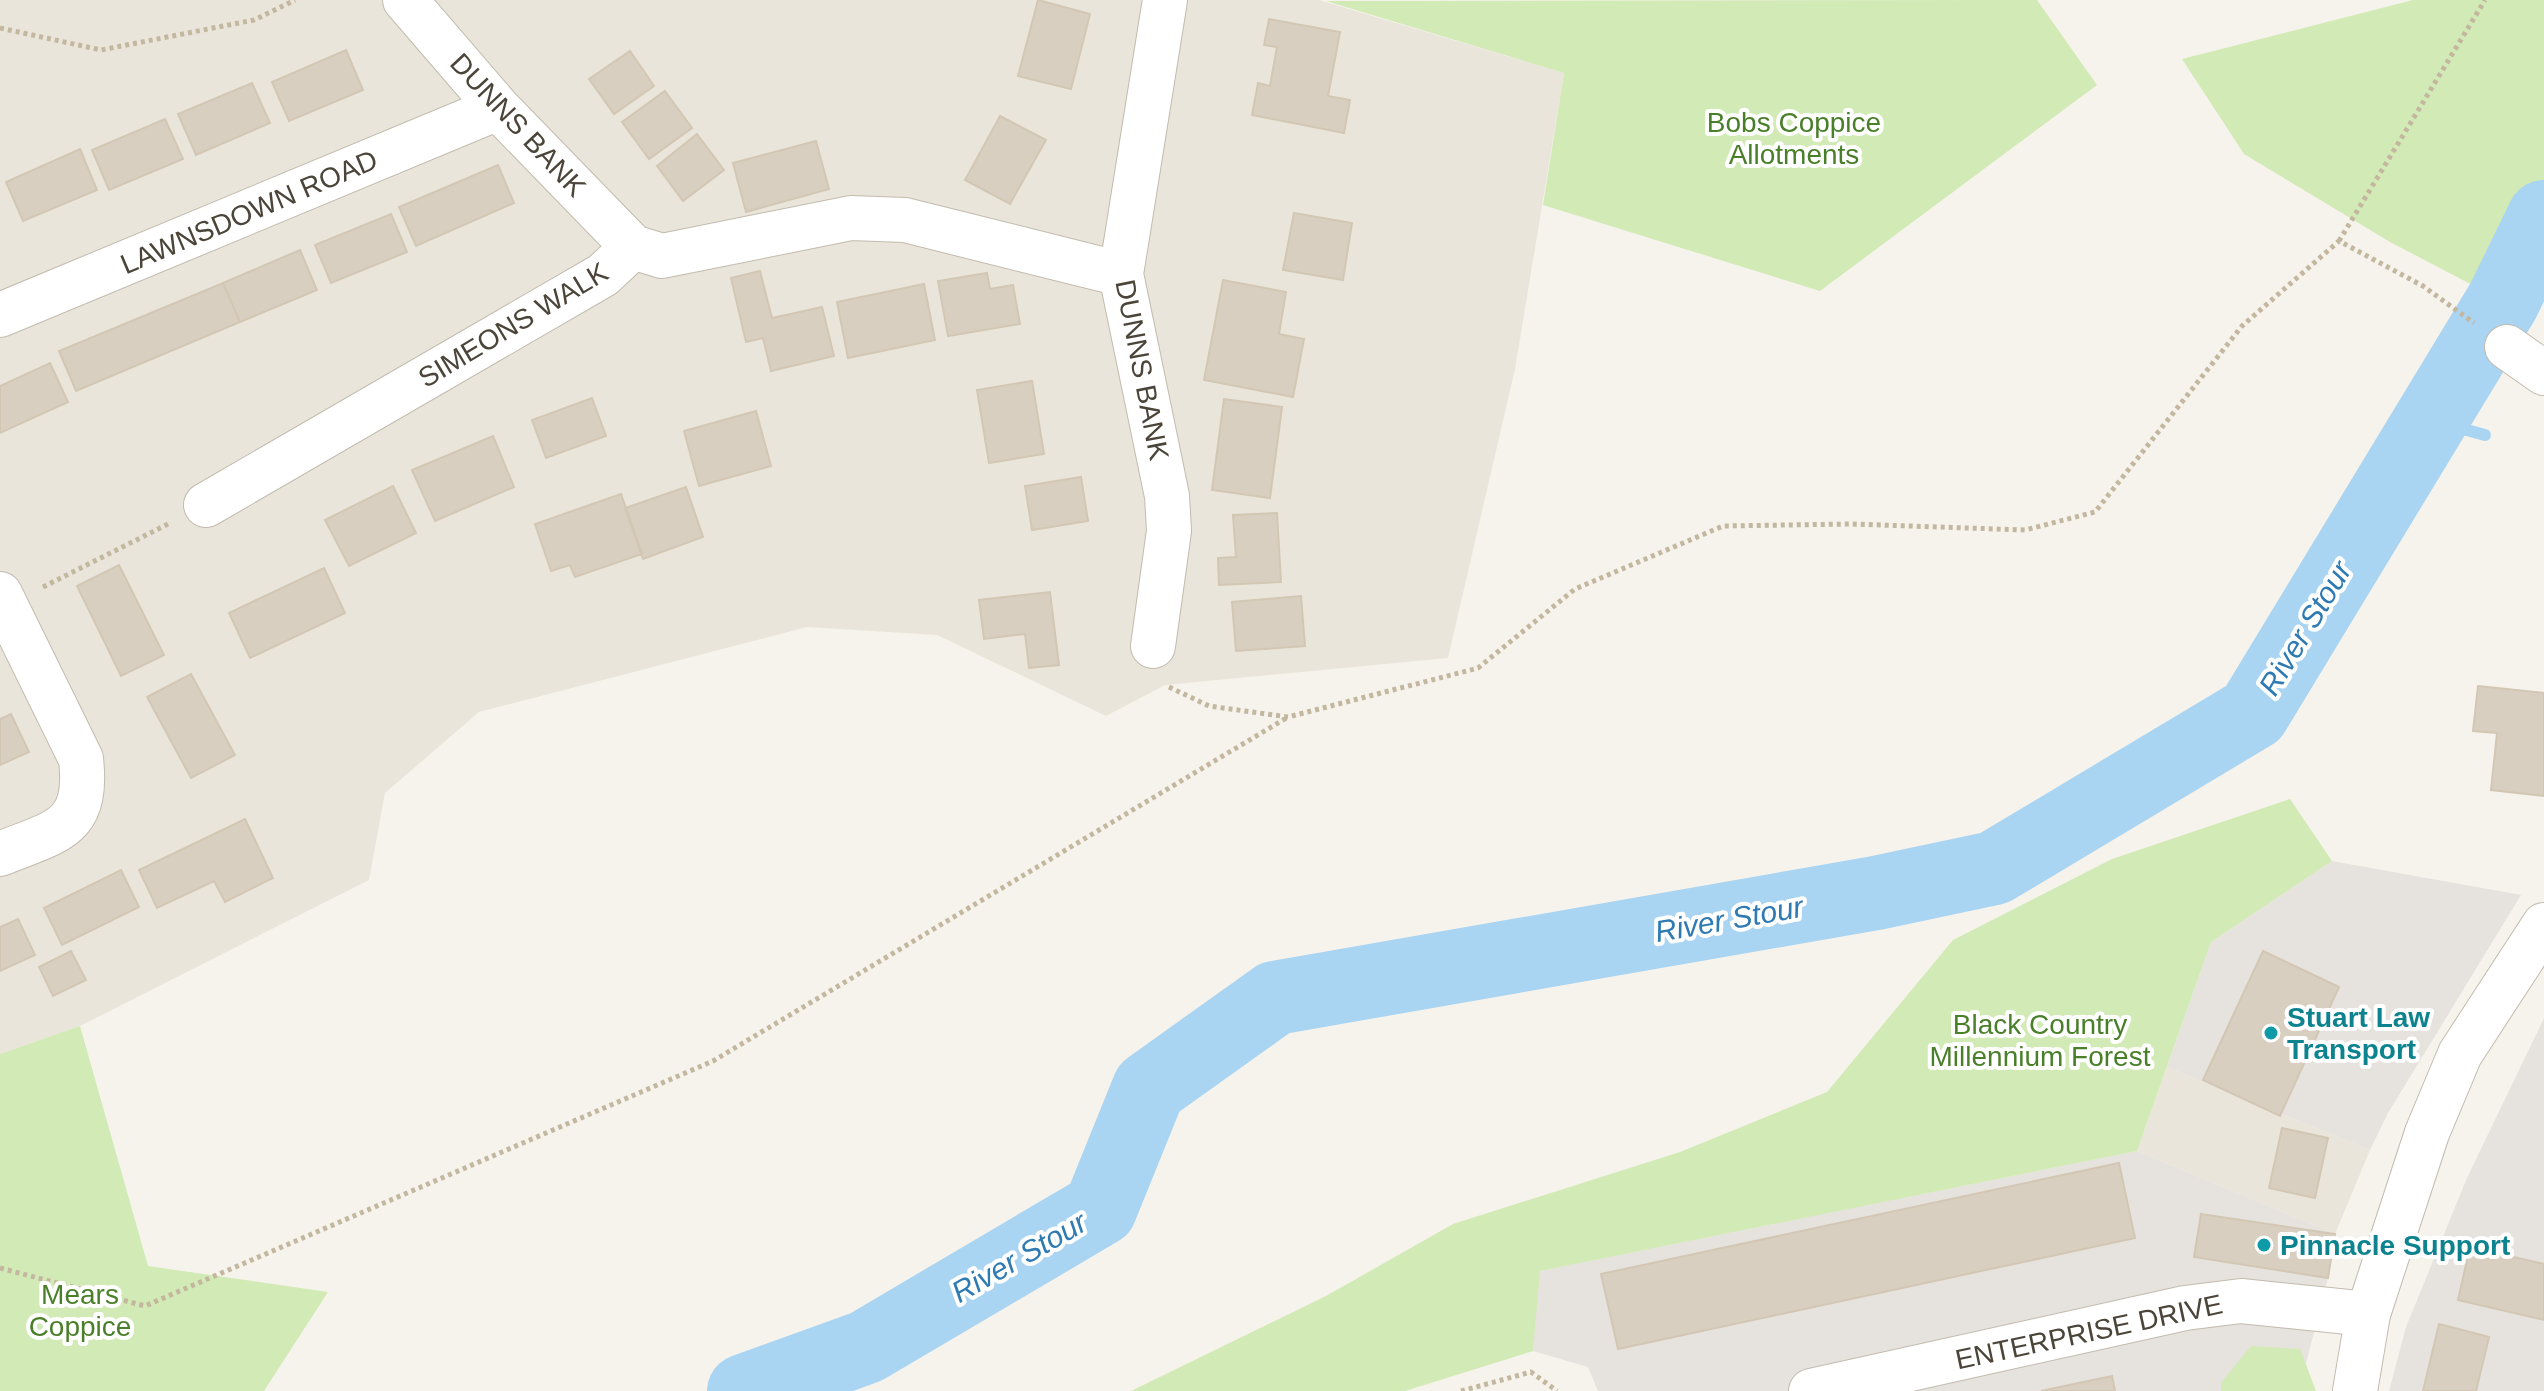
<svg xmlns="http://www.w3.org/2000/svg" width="2544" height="1391" font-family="Arial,sans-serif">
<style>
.residential{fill:#eae5da}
.industrial{fill:#e6e2dd}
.green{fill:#d2eab5}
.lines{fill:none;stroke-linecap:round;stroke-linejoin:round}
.stream{stroke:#a9d4f2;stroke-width:12}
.river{stroke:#a9d4f2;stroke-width:74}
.building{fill:#d8cfc1;stroke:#d3c7b4;stroke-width:2}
.minor-casing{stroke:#c2bbae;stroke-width:46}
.tertiary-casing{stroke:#c2bbae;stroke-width:46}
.path{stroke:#c4b79f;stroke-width:5;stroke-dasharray:4 4;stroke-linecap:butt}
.minor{stroke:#fff;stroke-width:44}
.tertiary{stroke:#fff;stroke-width:44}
.culture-dot{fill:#0f9aa8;stroke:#fff;stroke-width:3}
.labels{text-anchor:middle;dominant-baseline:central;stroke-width:8;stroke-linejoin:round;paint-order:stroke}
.park-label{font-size:28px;fill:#4a7f2a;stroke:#fff}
.street-label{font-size:28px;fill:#4b4439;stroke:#fff}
.culture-label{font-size:28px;font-weight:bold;fill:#0d838f;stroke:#fff;text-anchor:start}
.water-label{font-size:30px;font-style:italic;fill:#2e7ab2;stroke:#fff}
</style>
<rect width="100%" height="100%" fill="#f6f3ec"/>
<path class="residential" d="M0,0H1143L1133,102L1170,107L1188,0H1319L1564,73L1515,369L1448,658L1165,685L1106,716L937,635L807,627L479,712L385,793L369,880L80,1026L0,1054Z
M2167,1067L2370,1150L2335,1234L2137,1151Z"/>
<path class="industrial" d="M2332,861L2521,895L2388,1113L2370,1150L2167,1067L2211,942Z
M2544,1018V1391H2389L2406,1327L2467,1178Z
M2137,1151L2335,1234L2328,1278L2299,1391H1598L1588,1367L1533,1351L1539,1271Z"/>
<path class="green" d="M2037,0L2097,85L1820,291L1543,205L1564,73L1326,1Z
M2413,0H2544V218L2503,301L2390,242L2244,154L2182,59Z
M2290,799L2332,861L2211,942L2137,1151L1540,1271L1533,1351L1405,1391H1131L1326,1296L1453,1224L1680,1152L1827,1092L1953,940L2112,859Z
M80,1026L148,1266L328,1292L264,1391H0V1054Z
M2251,1346L2300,1349L2316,1391H2221V1383Z"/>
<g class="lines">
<path class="stream" d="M2430,420L2485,435"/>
<path class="river" d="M744,1391L866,1347L1100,1209L1149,1088L1275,998L1876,893L1994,868L2253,713L2503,301L2544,217"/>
</g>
<path class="building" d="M1038,0L1090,14L1071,89L1018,76Z
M1269,19L1340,32L1328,96L1350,100L1344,133L1252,115L1258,83L1270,86L1277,47L1264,45Z
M346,50L363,90L289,121L272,82Z
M630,51L654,86L614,114L589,79Z
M252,83L270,123L196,155L178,114Z
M665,91L692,128L649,159L622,122Z
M1000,116L1046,140L1010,204L965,180Z
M165,119L183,159L109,190L92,150Z
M697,134L724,170L683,201L657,166Z
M816,141L829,189L746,212L733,163Z
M80,149L97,190L23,221L6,182Z
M498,165L514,203L416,246L399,207Z
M1294,213L1352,223L1343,280L1283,270Z
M391,214L407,252L331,283L315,245Z
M300,250L317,290L240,322L223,283Z
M760,271L772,318L822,307L834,356L771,371L763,338L746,342L731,278Z
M987,273L990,289L1013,285L1020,324L948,336L938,281Z
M1223,280L1286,292L1279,334L1304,339L1293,397L1204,380Z
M223,283L240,322L76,391L59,351Z
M924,284L935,340L848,358L837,302Z
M50,363L68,402L0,433V386Z
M1032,381L1044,454L989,463L977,390Z
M592,398L606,436L546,458L532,420Z
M1224,399L1282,407L1270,498L1212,490Z
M756,411L771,466L699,486L684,431Z
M493,436L514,487L435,521L412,470Z
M1081,477L1088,521L1032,530L1025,486Z
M393,486L416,533L349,566L325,520Z
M686,487L703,537L643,559L625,508Z
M621,494L642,554L575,577L570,565L551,571L535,524Z
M1277,513L1281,582L1219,585L1218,558L1236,557L1233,515Z
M119,565L164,655L121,676L77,586Z
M324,568L345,613L250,658L229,613Z
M1050,592L1059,665L1029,668L1025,634L984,639L979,600Z
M1301,596L1305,646L1236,651L1232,602Z
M191,674L235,755L191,778L147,697Z
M2478,686L2544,693V796L2491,790L2497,733L2473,731Z
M11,714L29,752L0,765V719Z
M245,819L273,878L225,902L214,881L157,908L139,870Z
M121,870L139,907L62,945L44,908Z
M18,919L35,955L0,971V927Z
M71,951L86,980L53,996L39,967Z
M2263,951L2339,987L2280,1116L2203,1080Z
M2282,1128L2328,1138L2315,1198L2269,1188Z
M2119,1163L2135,1238L1618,1349L1601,1274Z
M2201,1214L2335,1234L2328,1278L2194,1257Z
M2470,1247L2544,1264V1320L2458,1300Z
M2439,1324L2489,1337L2476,1391H2423Z
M2112,1376L2115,1391H2041Z"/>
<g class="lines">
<defs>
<path id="minor" d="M405,0L498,108L633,247
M0,315L498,108
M2507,347L2544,373
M206,505L603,275L633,247L662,256L851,218L905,220L1121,274
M0,594L81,759C89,830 56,831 0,854
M1153,646L1169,531L1167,496L1121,274L1165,0
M1811,1391L2185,1308L2241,1301L2368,1314"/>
<path id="tertiary" d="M2355,1391L2368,1314L2427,1133L2460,1054L2544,925"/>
</defs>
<use href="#minor" class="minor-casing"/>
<use href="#tertiary" class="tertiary-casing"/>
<path class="path" d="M0,28L101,50L254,20L295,0
M2339,241L2485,0
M43,587L170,523
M1169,687L1209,706L1288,717L1478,668L1575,589L1723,526L1852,524L2025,530L2095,512L2242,326L2339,241L2423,286L2474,323
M0,1268L145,1306L713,1061L1288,717
M1461,1391L1531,1372L1557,1391"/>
<use href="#minor" class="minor"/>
<use href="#tertiary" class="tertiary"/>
</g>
<g class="culture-dot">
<circle cx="2271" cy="1033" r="8"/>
<circle cx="2264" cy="1245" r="8"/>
</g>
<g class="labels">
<g class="park-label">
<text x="1794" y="122">Bobs Coppice<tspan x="1794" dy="32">Allotments</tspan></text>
<text x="2040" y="1024">Black Country<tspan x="2040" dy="32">Millennium Forest</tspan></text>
<text x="80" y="1294">Mears<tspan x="80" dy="32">Coppice</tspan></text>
</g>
<g class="street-label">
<text transform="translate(518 125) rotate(47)">DUNNS BANK</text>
<text transform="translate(249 212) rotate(-23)">LAWNSDOWN ROAD</text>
<text transform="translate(513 325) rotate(-31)">SIMEONS WALK</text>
<text transform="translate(1142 370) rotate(79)">DUNNS BANK</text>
<text transform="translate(2089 1332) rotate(-12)">ENTERPRISE DRIVE</text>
</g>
<g class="culture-label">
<text x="2287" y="1017">Stuart Law<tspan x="2287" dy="32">Transport</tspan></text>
<text x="2280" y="1245">Pinnacle Support</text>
</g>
<g class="water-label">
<text transform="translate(2305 628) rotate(-59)">River Stour</text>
<text transform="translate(1729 919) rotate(-10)">River Stour</text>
<text transform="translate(1019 1257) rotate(-30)">River Stour</text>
</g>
</g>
</svg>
